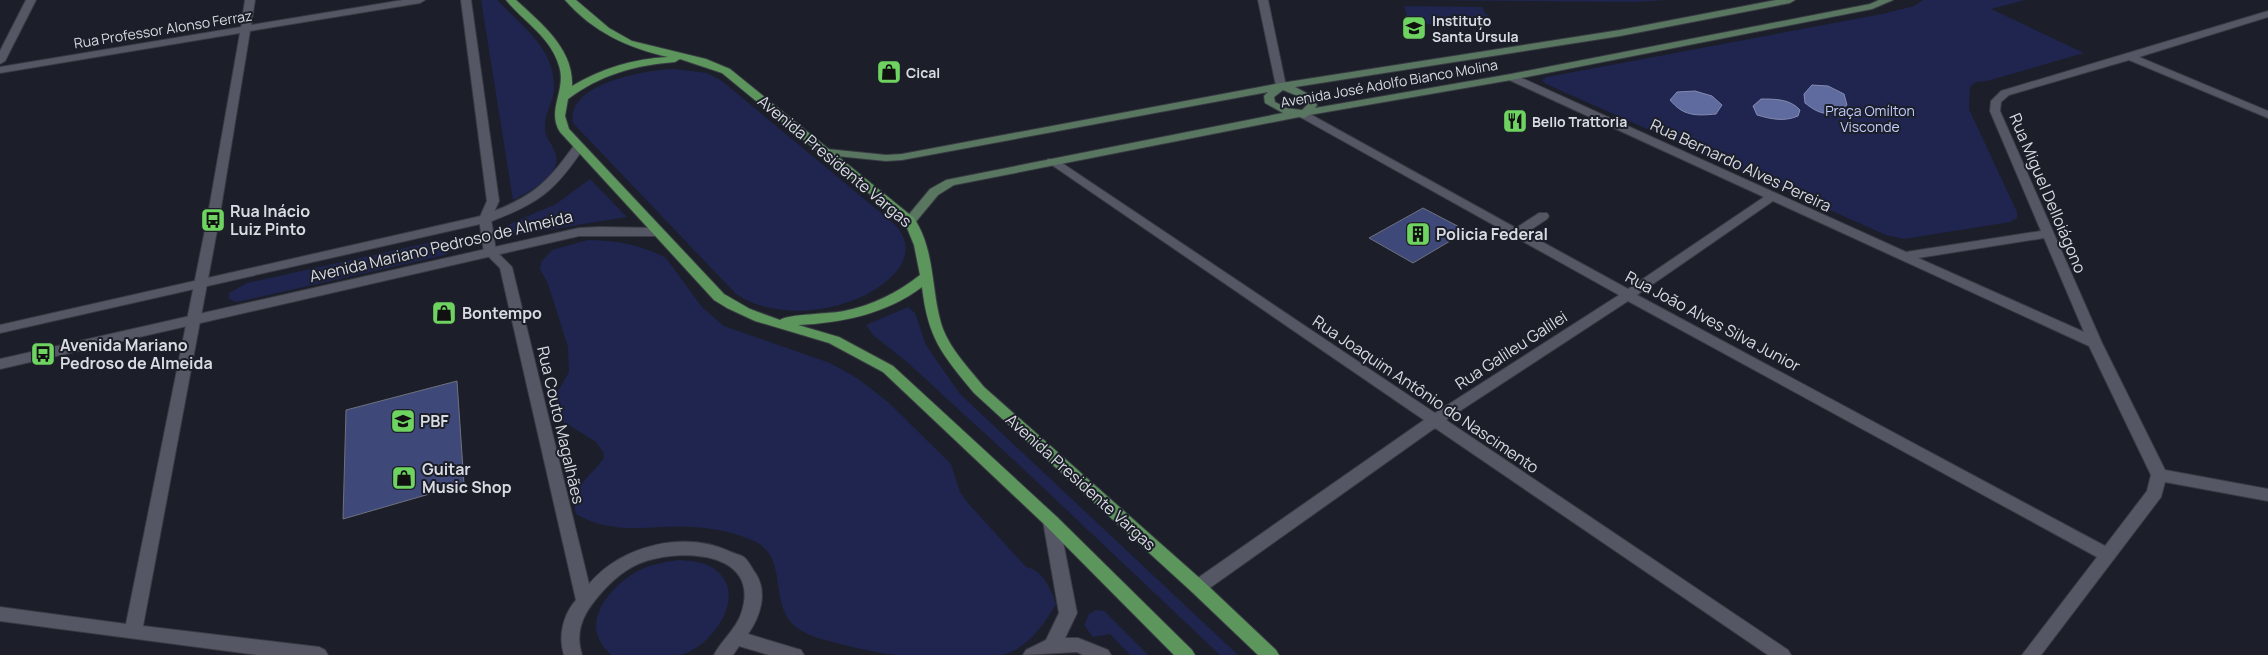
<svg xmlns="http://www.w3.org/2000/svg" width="2268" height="655" font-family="Manrope,sans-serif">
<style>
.green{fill:#1f254e}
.water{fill:#5f6a9e;stroke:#848cb2}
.building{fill:#3f4979;stroke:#6e717e}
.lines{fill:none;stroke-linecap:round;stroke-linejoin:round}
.minor-casing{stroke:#393b43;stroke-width:2}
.tertiary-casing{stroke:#393b43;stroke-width:2}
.secondary-casing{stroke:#393b43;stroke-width:2}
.primary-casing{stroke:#393b43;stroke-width:2}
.minor{fill:#555864;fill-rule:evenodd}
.tertiary{fill:#555864;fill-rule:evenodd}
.secondary{fill:#597760;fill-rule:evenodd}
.primary{fill:#5d965c;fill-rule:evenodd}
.labels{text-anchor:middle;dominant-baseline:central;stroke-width:4;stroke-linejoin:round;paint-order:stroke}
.far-poi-label{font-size:14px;font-weight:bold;fill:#d9dbe2;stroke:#1c1f29;text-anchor:start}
.far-street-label{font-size:14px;fill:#d9dbe2;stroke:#1c1f29}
.far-park-label{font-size:14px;fill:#c1cdfc;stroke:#1c1f29}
.street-label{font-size:16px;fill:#d9dbe2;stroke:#1c1f29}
.poi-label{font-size:16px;font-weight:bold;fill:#d9dbe2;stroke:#1c1f29;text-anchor:start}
</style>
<rect width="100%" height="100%" fill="#1c1f29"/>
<path class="green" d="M481,0H497C523,27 556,49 554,90C553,103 544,114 545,128C545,138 552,143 555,152C564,175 529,192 513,200Z
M1415,0H1666L1635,2Z
M1923,0H2025L1991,9L2084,53L1987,81L1976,82L1970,87L1969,109L2017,212V218L2010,222L1904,239L1886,235L1546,84L1542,80L1547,77L1882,14L1914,6Z
M1404,6L1482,7L1485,14L1489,15L1486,18L1489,25L1409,24Z
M674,69L707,73L722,81L892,222C929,256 883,290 851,301C835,307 818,310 802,311C778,311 755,307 736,294L573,123C566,83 646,70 674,69Z
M590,179L627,217L521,234H508L507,229L510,224L556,204Z
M441,240L453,243V249L445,255L237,302L229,299V293L247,283Z
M588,240C616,240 642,245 666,258L702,307L724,326L830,363L857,378L888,402L951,464L960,492L967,502L1026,567C1043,570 1051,589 1056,604C1044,625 1027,649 1002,655C991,655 976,655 964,655C942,655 918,655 896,655C877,653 858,648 840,644C825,640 810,637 797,628C767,606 790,557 754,541C725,528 692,525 661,527C630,529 604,530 576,514C568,490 591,476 604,458L603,452L596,442L561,420L555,408L557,393L569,372L568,347L548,284L540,269L541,262L552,250Z
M908,307L915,313L926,345L960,394L1238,655H1220L1016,462L907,362L873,335L866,325Z
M680,560C692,561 706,562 716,570C749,596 711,648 680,655C666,655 627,655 611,655C608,651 603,647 601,643C584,615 615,583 638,571C651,564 665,562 680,560Z
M1096,610L1104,611L1148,655H1130L1110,634L1093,637L1084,625L1089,614Z"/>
<path class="water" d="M1812,85L1828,86L1844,94L1847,105C1831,118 1820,115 1805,103L1804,94Z
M1695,91L1712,96L1722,105L1716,114C1696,116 1683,116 1670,100L1677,92Z
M1761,99C1776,99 1790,99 1800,110L1798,116C1784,122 1771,119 1757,115L1753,106Z"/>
<path class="building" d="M1423,208L1467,231L1413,263L1369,238Z
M457,381L464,484L343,519L346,410Z"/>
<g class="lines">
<defs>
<path id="minor" d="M26,0H36L5,61L0,64V51Z
M245,0H255L251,25L403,0H425L420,3L250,31L219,220L143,626L319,647L325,650L328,655H258L0,621V607L126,624L207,220L240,33L0,73V67L241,27Z
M461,0H471L499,201L491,219L496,251L512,267L589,584C622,545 685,530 731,552C735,554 742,555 745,558C749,562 753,570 756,574C768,593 760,617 748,634L801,650L804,655H769L739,646L733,655H714C721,641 736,629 741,614C762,553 686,548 646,561C626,567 609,583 596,599C582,616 575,633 582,655H564C558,636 563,615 576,600L500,268L484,252L479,219L487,201Z
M1258,0H1268L1286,86L1285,88H1277L1276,86Z
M2268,11V17L2139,57L2268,111V118L2129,60L2009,95L2001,102L2000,111L2102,343L2165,470L2268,489V501L2165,482L2161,497L2041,655H2022L2097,557L1628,301L1446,420L1788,650L1791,655H1768L1435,428L1204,592L1198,594L1192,592L1189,587L1192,582L1424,420L1046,161L1048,159H1056L1435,413L1619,295L1300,117L1299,115L1300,113H1308L1516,228L1539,213H1547L1549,216L1547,219L1526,233L1628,289L1764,197L1507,79V75H1515L1906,252L2041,231L1990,111L1991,101L2001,91ZM1773,201L2089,346L2151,475L2147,491L2105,546L1637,295ZM2044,238L2084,332L1918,258Z
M1051,515L1057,517L1059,521L1077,613L1065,638H1078L1108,650L1111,655H1083L1077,652L1023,655L1026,650L1046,640L1059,613L1043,521L1045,517Z"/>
<path id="tertiary" d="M579,143L585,146C555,191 540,203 489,222L0,333V325L481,216C530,198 545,187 575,144Z
M600,227L658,228L664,232L658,236H579L0,369V359L579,228Z"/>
<path id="secondary" d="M1776,0H1795L1790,3L1620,36L1295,87L1310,95L1317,105L1315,108L1511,74L1870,4L1879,0H1893L1872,9L1511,80L1309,115L1304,118L1299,117L954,185L938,195L914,224L910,225L904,221L906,218L930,189L946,180L1283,113L1265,103L1264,96L1268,92L902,160L886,161L827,155L821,152L827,149L886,155L902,154L1281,83L1620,30ZM1283,90L1300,97L1307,105L1302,110L1286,108L1275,102L1274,97Z"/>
<path id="primary" d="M506,0H516C541,23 574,49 572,86C602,68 633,59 668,57C628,48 593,32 565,0H576L609,28L632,41L706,59L730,69L914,218C935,250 931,288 941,323C948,347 968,367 984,387L1204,582L1276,650L1279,655H1258L1192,592L974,393C942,354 928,339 922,287C887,314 841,323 798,325L839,337L893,366L1057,517L1192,650L1195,655H1174L1045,525L883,372L829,343L755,321L727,308L714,300L560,132C546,110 567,90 559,66C551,37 524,22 506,0ZM680,59L722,73L905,223L914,245L920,275C897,293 873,305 844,311C831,314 787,314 780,320L750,309L724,294L569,129L565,116L568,99C600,75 635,65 675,62Z"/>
</defs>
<use href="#minor" class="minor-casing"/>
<use href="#tertiary" class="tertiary-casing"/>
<use href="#secondary" class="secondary-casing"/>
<use href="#primary" class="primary-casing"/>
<use href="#minor" class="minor"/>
<use href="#tertiary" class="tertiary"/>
<use href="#secondary" class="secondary"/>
<use href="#primary" class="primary"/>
</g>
<defs>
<symbol id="school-square" viewBox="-11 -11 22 22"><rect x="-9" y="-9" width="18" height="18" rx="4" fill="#6ed361" stroke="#1c1f29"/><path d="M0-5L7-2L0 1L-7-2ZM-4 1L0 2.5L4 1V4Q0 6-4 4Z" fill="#111"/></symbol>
<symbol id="shop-square" viewBox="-11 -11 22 22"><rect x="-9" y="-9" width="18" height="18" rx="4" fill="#6ed361" stroke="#1c1f29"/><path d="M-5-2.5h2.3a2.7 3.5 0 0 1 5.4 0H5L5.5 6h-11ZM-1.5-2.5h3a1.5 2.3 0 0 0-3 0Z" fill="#111"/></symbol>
<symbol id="restaurant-square" viewBox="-11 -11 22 22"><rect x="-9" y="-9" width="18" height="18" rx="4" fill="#6ed361" stroke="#1c1f29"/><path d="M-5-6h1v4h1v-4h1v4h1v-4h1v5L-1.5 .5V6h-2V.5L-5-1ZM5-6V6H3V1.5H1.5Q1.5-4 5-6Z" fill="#111"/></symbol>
<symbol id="bus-square" viewBox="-11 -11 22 22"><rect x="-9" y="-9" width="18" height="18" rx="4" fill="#6ed361" stroke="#1c1f29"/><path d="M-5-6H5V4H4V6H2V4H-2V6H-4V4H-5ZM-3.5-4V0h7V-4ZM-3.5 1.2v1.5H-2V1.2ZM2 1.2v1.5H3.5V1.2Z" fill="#111"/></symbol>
<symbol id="building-square" viewBox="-11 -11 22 22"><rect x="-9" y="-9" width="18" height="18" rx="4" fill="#6ed361" stroke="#1c1f29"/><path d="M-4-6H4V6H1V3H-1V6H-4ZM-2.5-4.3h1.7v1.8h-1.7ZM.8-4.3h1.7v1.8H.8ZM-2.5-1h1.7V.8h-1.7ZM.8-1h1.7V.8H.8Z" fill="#111"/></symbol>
</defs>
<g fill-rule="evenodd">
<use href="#school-square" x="1400" y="14" width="28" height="28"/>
<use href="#shop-square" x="875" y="58" width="28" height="28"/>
<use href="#restaurant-square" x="1501" y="107" width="28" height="28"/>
<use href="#bus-square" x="199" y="206" width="28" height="28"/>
<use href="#building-square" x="1404" y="220" width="28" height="28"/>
<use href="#shop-square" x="430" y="299" width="28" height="28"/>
<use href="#bus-square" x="29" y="340" width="28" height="28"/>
<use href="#school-square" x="389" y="407" width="28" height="28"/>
<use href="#shop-square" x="390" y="464" width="28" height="28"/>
</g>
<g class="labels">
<g class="far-poi-label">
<text x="1432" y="20">Instituto<tspan x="1432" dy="16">Santa Úrsula</tspan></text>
<text x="906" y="72">Cical</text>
<text x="1532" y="121">Bello Trattoria</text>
</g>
<g class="far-street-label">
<text transform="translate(163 29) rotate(-9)">Rua Professor Alonso Ferraz</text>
<text transform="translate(1389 83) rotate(-10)">Avenida José Adolfo Bianco Molina</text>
</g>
<g class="far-park-label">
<text x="1870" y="110">Praça Omílton<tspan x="1870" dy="16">Visconde</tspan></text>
</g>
<g class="street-label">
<text transform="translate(835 161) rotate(40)">Avenida Presidente Vargas</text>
<text transform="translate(1741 165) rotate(25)">Rua Bernardo Alves Pereira</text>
<text transform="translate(2048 193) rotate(67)">Rua Miguel Delloiágono</text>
<text transform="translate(441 246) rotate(-13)">Avenida Mariano Pedroso de Almeida</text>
<text transform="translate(1713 321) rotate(28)">Rua João Alves Silva Junior</text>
<text transform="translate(1511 350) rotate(-33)">Rua Galileu Galilei</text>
<text transform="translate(1426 394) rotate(34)">Rua Joaquim Antônio do Nascimento</text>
<text transform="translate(561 425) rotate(77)">Rua Couto Magalhães</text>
<text transform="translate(1081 482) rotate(42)">Avenida Presidente Vargas</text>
</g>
<g class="poi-label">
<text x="230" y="211">Rua Inácio<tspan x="230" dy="18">Luiz Pinto</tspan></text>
<text x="1436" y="234">Policia Federal</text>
<text x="462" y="313">Bontempo</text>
<text x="60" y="345">Avenida Mariano<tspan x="60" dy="18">Pedroso de Almeida</tspan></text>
<text x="420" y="421">PBF</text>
<text x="422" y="469">Guitar<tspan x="422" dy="18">Music Shop</tspan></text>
</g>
</g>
</svg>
